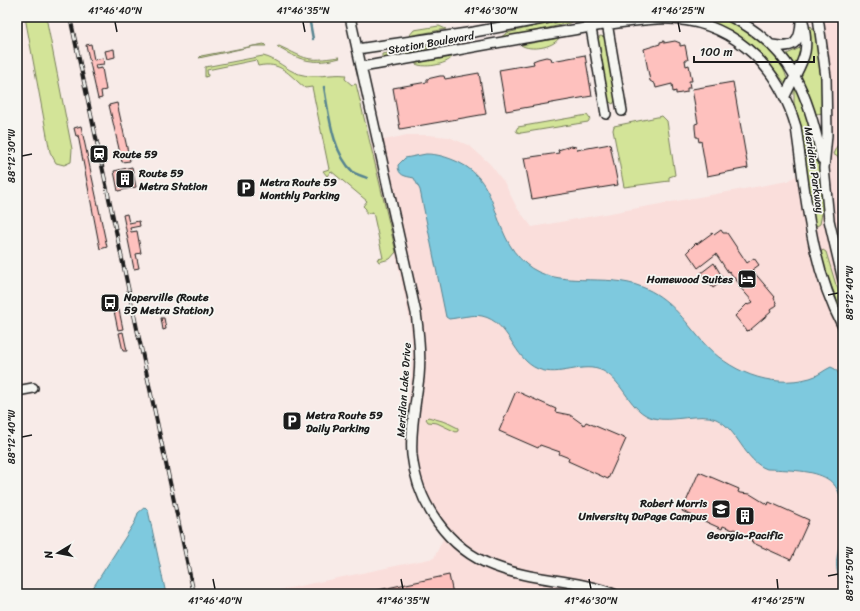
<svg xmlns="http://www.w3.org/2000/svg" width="860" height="611" font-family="Sriracha,sans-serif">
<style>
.built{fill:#fadedb}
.green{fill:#d3e498;stroke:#78805a}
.water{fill:#7ec9de;stroke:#578490}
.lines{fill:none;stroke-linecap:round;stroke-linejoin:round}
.stream{stroke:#578490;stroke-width:2.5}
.building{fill:#fec1be;stroke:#1c1c1c}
.minor-casing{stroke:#1c1c1c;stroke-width:12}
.minor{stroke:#f6f6f2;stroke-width:9}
.rail-casing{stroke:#1c1c1c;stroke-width:4}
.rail{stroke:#f6f6f2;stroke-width:2.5;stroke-dasharray:8;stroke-linecap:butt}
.ticks{fill:none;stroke:#1c1c1c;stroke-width:1.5}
.labels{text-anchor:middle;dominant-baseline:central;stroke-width:3.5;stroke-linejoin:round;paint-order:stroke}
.street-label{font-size:11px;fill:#1c1c1c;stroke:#f6f6f2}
.poi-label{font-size:11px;font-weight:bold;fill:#1c1c1c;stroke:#f6f6f2;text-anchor:start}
.neatline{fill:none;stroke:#1c1c1c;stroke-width:1.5}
.ticks-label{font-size:10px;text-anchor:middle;fill:#1c1c1c}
</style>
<rect width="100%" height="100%" fill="#f8ebe8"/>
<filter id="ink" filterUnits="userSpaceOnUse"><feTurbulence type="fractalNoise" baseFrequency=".025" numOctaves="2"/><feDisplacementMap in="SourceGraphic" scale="8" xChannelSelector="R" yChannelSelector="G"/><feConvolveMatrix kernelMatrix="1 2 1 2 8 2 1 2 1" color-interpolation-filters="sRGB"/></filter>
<g filter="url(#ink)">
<path class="built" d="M813,17H843V594H261L434,558L443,539L422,508L409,474L405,439L412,373L413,350L410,321L371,143L407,135H428L449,137L470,146L490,164L504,182L517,208L532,227L788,181L822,161V104L817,40Z"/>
<path class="green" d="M25,17H46L72,149L71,162L64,165L56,163L50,152Z
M693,17C702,17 712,15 721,17C741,21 788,61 787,82L785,83C761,51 733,26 693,17Z
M577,18L579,19L569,23L515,36L501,37L507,33L564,19Z
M439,26L446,29L409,36L414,30Z
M811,26C823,41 822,93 823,113L816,114L801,75L806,65L809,54V28Z
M468,36L465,40L382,59V54L416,49Z
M600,36L605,37L616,99L613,104L608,101L597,41Z
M559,38C553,48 530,51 521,45Z
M264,44L266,46H254L199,58L201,56Z
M279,46C308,59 305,62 339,57L340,58C314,65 301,61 279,48L277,47Z
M802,47L803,48L796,67L787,54Z
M263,56C277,59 286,70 299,74C316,79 330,73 346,75L345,79L352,85L356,84L396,252L390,259L379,262L377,259L383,258L373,212L366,214V209L363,206L367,201L331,171L327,176L323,171L329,169L312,87L305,88C288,74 281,61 258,66L256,60L207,70L208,76L205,77V67Z
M452,57C447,65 422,69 414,63Z
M797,89C813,124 829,187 820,224L817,226L813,221L801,126L794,103V90Z
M587,115L590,119L588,122L521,133L517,132L516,130L518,127Z
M662,116L667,121L675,175L669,177V181L624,187L613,130L614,126Z
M843,142V159H841L833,154L837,146Z
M823,250L826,252L836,285L843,299V316L820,257V253Z
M428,417L446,422L458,428V431L456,432L437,423L428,422L426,419Z"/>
<path class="water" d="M426,154C437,154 447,157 458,162C503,183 489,233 526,264C556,290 606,272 642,287C669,297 684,320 702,341C728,371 770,389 810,378C818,376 824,370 831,367L835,369L843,379V588C834,569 836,561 840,541C851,473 825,471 767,469C744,461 738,429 716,419C700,412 672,423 653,418C630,412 624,382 603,371C582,361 560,378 538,369C513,359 510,322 482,316C473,314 459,318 449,319L446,317L420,190L414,178C405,176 398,176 398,165L405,158Z
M145,507L148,510L166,594H89L135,522L138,513Z"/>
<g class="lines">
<path class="stream" d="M309,17L313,39
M324,87C329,114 332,152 353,172C357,175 363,176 367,178"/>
</g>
<path class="building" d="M664,41V43L675,41L680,43V46L685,45L688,60H685L686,66L689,65L692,81H689L690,88H687V92L676,94V91L673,92L672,84L656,88L655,84L650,81L644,49L660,44V42Z
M91,44L94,60L103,58L104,64L95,65L96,69L102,68L106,90L101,91L102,98L98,99L86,45Z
M114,49L115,57L107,59L105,51Z
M585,55L592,96L506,111L499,70L534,64L533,61L538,59L546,57L551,58L552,61Z
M479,73L486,114L400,129L393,88L427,82V79L440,76H444L445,79Z
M733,82L748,168L707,176L701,141L699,142L698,137H696L695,128V124L698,123L692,89Z
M117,103L130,161L122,162L109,105Z
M81,126L107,247L100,249L78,135L76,136L74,128Z
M610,144L618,185L532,199L524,158L559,153L558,150L571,146L576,147L577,150Z
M132,167L136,187L118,191L114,171Z
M127,214L129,223L139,221L140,226L130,228L131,232L137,231L141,253L136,254L139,268L134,269L123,215Z
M721,230L723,233H727L747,263L754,258L759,265L752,270L775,297L774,298L777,305L770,310L771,312L750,330L747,331L735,316L747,304L748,305L753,302L739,286L740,285L729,271L728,272L716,254L698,268L687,252L696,243L697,244L712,233L714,235Z
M714,263L724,280L713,288L709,283L707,285L701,273Z
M119,310L123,329L118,330L114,311Z
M161,318H164L166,329L163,330Z
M123,332L127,351H123L119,333Z
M516,391L556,409L555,412L570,415L584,425L586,422L626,439L608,479L568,461L569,458L559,454L560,452L540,445L538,448L499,431Z
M699,472L739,489L738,492L740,493L750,494L768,505L769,502L809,520L791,560L751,542L752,539L738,531L734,529L733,530L723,526L722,529L682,511Z
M449,575L453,594H359Z"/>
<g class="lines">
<defs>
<path id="minor" d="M350,17L416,313C419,334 421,355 419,377C416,402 410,429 412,455C417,503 448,549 494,566C533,581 576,579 614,594
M589,17L606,114
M606,17L622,111
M731,17C792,47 809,96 822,159
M818,17L826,77L827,135L824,168L829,220L843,280
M772,45C793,49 800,44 801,22
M357,49L474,32L554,17
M361,67C422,57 482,45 543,35C581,29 619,21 657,19C728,16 777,62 796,127C806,196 810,265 843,327
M785,96C801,61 812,58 802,17
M17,391L33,388"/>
</defs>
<use href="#minor" class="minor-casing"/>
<use href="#minor" class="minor"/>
<defs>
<path id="rail" d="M70,17L194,594"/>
</defs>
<use href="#rail" class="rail-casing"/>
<use href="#rail" class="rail"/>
</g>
</g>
<path class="ticks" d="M115,22L117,32M303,22L305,32M491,22L492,32M678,22L680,32M22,156L32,154M828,295L838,293M22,437L32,435M828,576L838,574M213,579L215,589M401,579L403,589M589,579L591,589M777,579L778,589"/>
<defs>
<symbol id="station-square" viewBox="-11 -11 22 22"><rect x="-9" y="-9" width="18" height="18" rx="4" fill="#1c1c1c" stroke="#f6f6f2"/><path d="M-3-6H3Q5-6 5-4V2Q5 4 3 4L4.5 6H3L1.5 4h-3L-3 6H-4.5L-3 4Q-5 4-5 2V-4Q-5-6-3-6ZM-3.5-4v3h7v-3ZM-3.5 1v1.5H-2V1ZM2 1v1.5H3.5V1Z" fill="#fff"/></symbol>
<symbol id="building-square" viewBox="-11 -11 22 22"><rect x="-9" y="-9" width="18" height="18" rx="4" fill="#1c1c1c" stroke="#f6f6f2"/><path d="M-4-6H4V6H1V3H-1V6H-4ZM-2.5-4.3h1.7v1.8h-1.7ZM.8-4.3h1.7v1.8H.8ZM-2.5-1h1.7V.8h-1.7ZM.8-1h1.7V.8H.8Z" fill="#fff"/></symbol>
<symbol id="parking-square" viewBox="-11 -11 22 22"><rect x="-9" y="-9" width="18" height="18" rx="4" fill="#1c1c1c" stroke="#f6f6f2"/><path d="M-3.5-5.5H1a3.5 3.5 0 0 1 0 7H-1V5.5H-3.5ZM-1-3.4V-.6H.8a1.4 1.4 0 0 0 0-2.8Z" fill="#fff"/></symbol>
<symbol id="hotel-square" viewBox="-11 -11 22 22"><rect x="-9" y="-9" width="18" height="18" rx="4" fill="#1c1c1c" stroke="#f6f6f2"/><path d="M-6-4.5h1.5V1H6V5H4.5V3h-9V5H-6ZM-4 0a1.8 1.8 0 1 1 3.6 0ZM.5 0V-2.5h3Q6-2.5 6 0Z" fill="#fff"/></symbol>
<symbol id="bus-square" viewBox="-11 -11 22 22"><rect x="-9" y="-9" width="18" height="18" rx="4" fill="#1c1c1c" stroke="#f6f6f2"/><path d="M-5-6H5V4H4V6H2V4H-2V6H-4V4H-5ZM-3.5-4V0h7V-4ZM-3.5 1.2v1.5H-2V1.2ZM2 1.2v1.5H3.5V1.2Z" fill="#fff"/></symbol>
<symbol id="university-square" viewBox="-11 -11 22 22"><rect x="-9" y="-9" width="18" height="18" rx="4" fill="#1c1c1c" stroke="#f6f6f2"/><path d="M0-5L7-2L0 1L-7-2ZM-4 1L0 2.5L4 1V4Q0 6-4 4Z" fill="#fff"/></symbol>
</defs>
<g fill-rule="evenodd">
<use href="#station-square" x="88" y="143" width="22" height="22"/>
<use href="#building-square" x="114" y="168" width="22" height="22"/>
<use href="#parking-square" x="235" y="177" width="22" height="22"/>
<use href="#hotel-square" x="736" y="268" width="22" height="22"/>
<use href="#bus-square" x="99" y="292" width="22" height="22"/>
<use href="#parking-square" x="281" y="410" width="22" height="22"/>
<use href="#university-square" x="710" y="498" width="22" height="22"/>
<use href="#building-square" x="734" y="505" width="22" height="22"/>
</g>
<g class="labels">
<g class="street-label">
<text transform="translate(431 43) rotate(-10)">Station Boulevard</text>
<text transform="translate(814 170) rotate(82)">Meridian Parkway</text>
<text transform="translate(404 390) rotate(-86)">Meridian Lake Drive</text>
</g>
<g class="poi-label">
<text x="113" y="154">Route 59</text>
<text x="139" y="173">Route 59<tspan x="139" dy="13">Metra Station</tspan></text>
<text x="260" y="182">Metra Route 59<tspan x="260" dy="13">Monthly Parking</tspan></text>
<text x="733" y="279" text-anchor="end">Homewood Suites</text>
<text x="124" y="297">Naperville (Route<tspan x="124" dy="13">59 Metra Station)</tspan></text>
<text x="306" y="415">Metra Route 59<tspan x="306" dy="13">Daily Parking</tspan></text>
<text x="707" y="503" text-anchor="end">Robert Morris<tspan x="707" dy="13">University DuPage Campus</tspan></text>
<text x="745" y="535" text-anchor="middle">Georgia-Pacific</text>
</g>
</g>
<rect width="860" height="611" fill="none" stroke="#f6f6f2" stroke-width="44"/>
<g transform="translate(58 553) rotate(260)" stroke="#f6f6f2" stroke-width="3" paint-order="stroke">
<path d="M0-3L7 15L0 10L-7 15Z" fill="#1c1c1c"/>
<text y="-6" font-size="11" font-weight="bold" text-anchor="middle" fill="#1c1c1c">N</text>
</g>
<path d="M694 56v6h120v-6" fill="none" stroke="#1c1c1c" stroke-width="2"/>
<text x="700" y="56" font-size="12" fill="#1c1c1c" stroke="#f6f6f2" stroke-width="3" paint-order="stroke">100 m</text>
<rect x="22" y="22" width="816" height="567" class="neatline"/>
<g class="ticks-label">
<text x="115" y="14">41°46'40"N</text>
<text x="303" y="14">41°46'35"N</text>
<text x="491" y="14">41°46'30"N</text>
<text x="678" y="14">41°46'25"N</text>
<text transform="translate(11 156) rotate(-90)" y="4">88°12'30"W</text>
<text transform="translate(849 293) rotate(-90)" y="4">88°12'40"W</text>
<text transform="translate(11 437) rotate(-90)" y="4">88°12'40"W</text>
<text transform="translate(849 574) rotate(-90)" y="4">88°12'50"W</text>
<text x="215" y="604">41°46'40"N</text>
<text x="403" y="604">41°46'35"N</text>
<text x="591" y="604">41°46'30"N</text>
<text x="778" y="604">41°46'25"N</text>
</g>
</svg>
